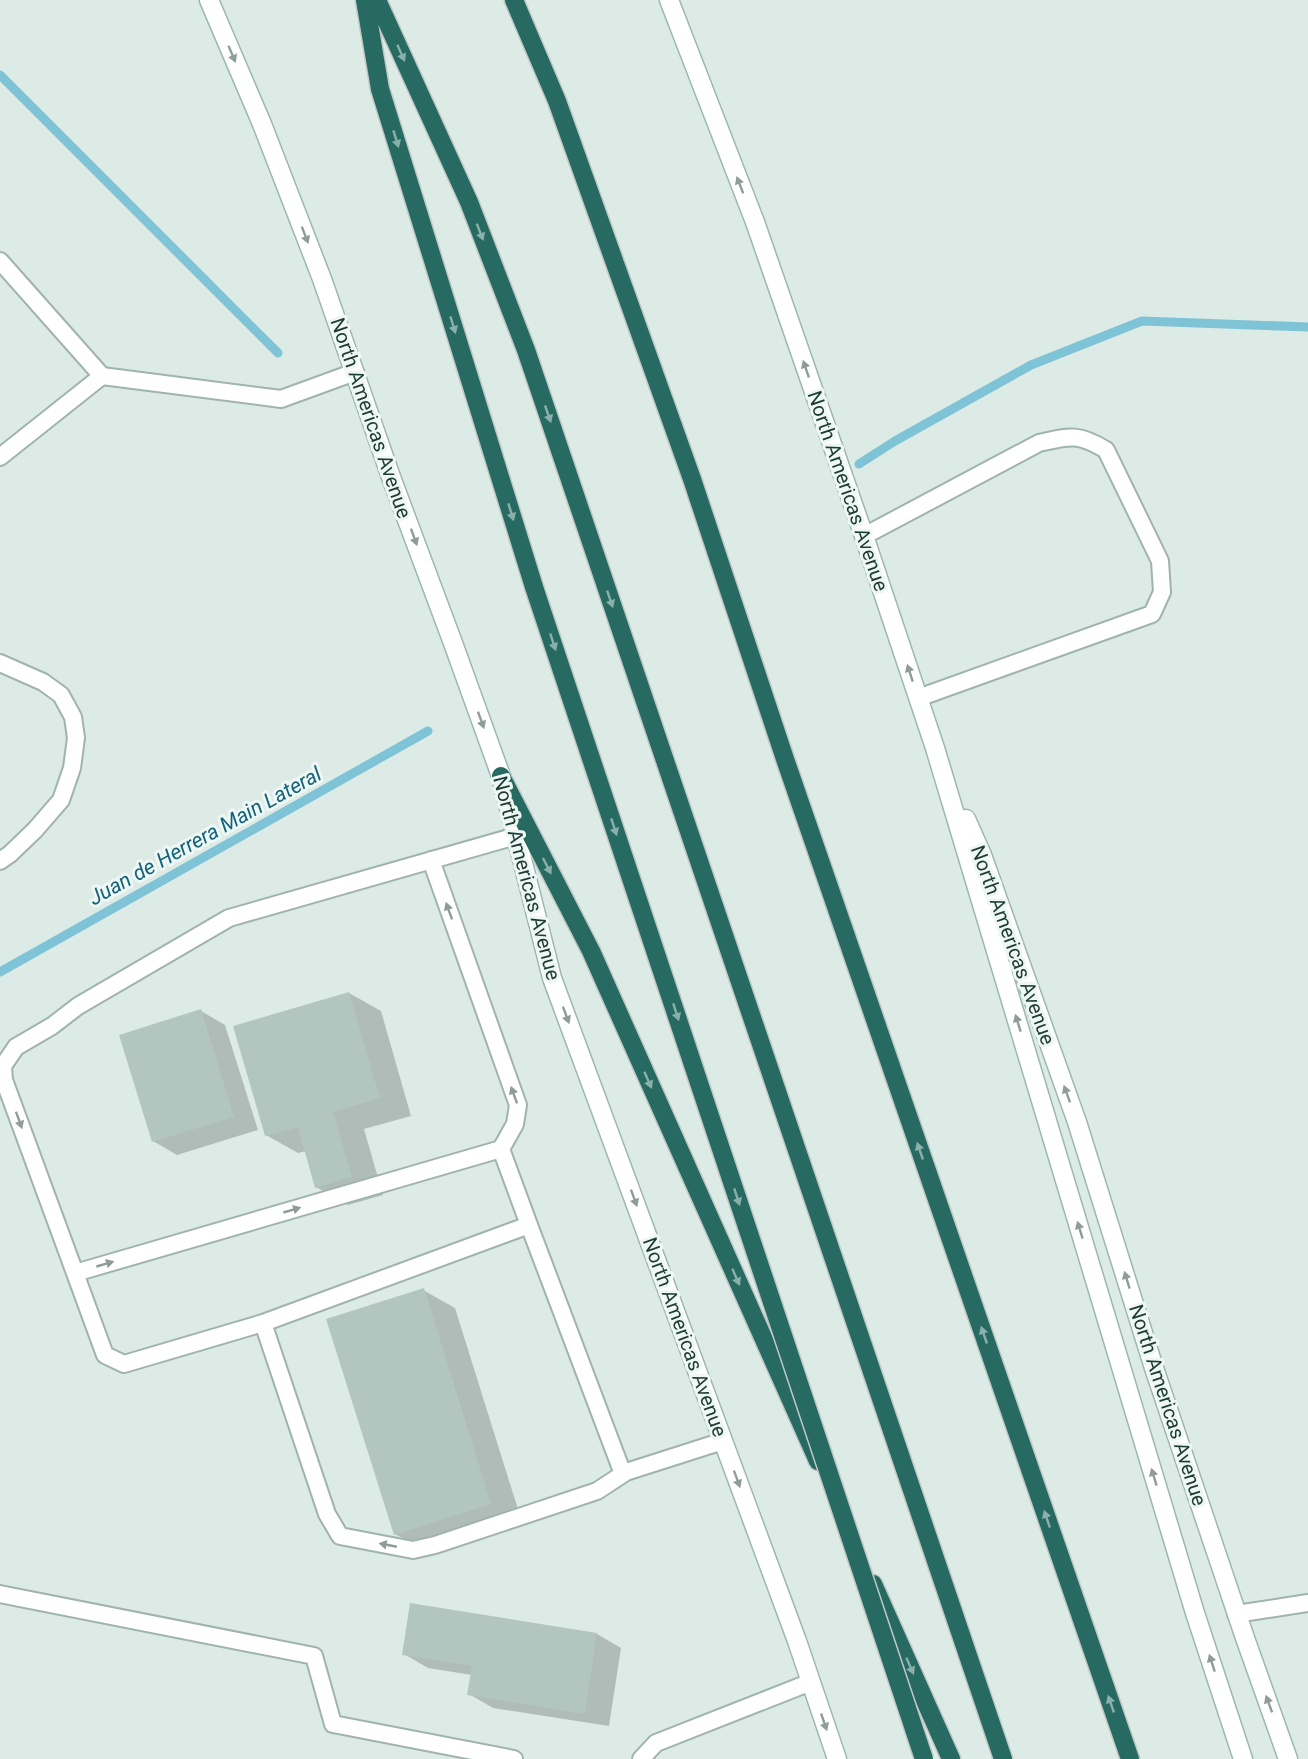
<svg xmlns="http://www.w3.org/2000/svg" width="1308" height="1759" font-family="Roboto,sans-serif">
<style>
.shadow{fill:#0003}
.lines{fill:none;stroke-linecap:round;stroke-linejoin:round}
.stream{stroke:#7fc3d6;stroke-width:9}
.building{fill:#b2c6bf}
.lane-casing{stroke:#a0b3ad;stroke-width:20}
.secondary-casing{stroke:#9bb8af;stroke-width:21}
.highway-casing{stroke:#c0c8c6;stroke-width:21}
.lane{stroke:#fff;stroke-width:16}
.secondary{stroke:#fff;stroke-width:18}
.highway{stroke:#276a61;stroke-width:18}
.highway-bridge-casing{stroke:#c0c8c6;stroke-width:21;stroke-linecap:butt}
.highway-bridge{stroke:#276a61;stroke-width:18}
.oneway{fill:#8ab0aa}
.oneway2{fill:#8e9d9a}
.labels{text-anchor:middle;dominant-baseline:central;stroke-width:6;stroke-linejoin:round;paint-order:stroke}
.street-label{font-size:20px;fill:#1d3b35;stroke:#eef7f3}
.water-label{font-size:21px;font-style:italic;fill:#13637c;stroke:#eef7f3}
</style>
<rect width="100%" height="100%" fill="#ddebe6"/>
<path class="shadow" d="M349,993L381,1011L411,1116L364,1129L383,1195L348,1205L316,1187L306,1151L298,1153L266,1135Z
M201,1011L225,1025L258,1130L177,1155L153,1141Z
M423,1290L455,1308L522,1522L427,1552L395,1534Z
M412,1605L597,1634L621,1648L609,1726L493,1708L469,1694L472,1675L428,1668L404,1654Z"/>
<g class="lines">
<path class="stream" d="M0,75L278,353
M859,464L895,441L1031,365L1142,321L1308,327
M0,972L428,731"/>
</g>
<path class="building" d="M349,992L380,1098L333,1112L352,1177L315,1188L298,1127L265,1136L233,1026Z
M201,1009L234,1117L152,1142L119,1035Z
M424,1288L491,1504L394,1535L326,1319Z
M410,1603L597,1633L585,1714L467,1695L472,1666L402,1655Z"/>
<g class="lines">
<defs>
<path id="lane" d="M0,261L102,376L281,399L355,372
M0,457L102,376
M864,536L1039,443C1070,436 1078,433 1106,450L1160,561L1162,592L1152,614L918,698
M0,663L43,682L61,695L73,717L76,738L72,768L61,800L35,830L10,854L0,861
M431,860L518,1105L515,1124L501,1149L75,1273L4,1080L3,1066L16,1047L52,1026L78,1006L229,918L516,836
M501,1149L529,1225
M75,1273L105,1355L124,1364L263,1323L529,1225L623,1474
M263,1323L327,1514L340,1536L413,1550L435,1545L597,1491L626,1472L723,1441
M0,1594L314,1656L333,1724L514,1759
M1236,1614L1308,1603
M641,1759L656,1743L811,1682"/>
<path id="secondary" d="M209,0L262,124L322,279L391,477L453,643L501,776L552,978L797,1641L837,1759
M669,0L755,222L864,536L935,748L1195,1613L1243,1759
M966,819L982,855L1077,1122L1154,1368L1245,1638L1288,1759"/>
<path id="highway" d="M365,0L380,89L534,587
M377,0L469,202L526,350L1003,1759
M514,0L557,101L692,479L785,759L1130,1759
M501,776L591,951L818,1461
M873,1584L951,1759"/>
</defs>
<use href="#lane" class="lane-casing"/>
<use href="#secondary" class="secondary-casing"/>
<use href="#highway" class="highway-casing"/>
<use href="#lane" class="lane"/>
<use href="#secondary" class="secondary"/>
<use href="#highway" class="highway"/>
<defs>
<path id="highway-bridge" d="M534,587L924,1759"/>
</defs>
<use href="#highway-bridge" class="highway-bridge-casing"/>
<use href="#highway-bridge" class="highway-bridge"/>
</g>
<defs><path id="oneway-solid" d="M-6-.8H1V-3.2L6.5 0L1 3.2V.8H-6Z" transform="scale(1.5)"/></defs>
<g class="oneway">
<use href="#oneway-solid" transform="translate(401 53) rotate(66)"/>
<use href="#oneway-solid" transform="translate(396 139) rotate(73)"/>
<use href="#oneway-solid" transform="translate(480 232) rotate(69)"/>
<use href="#oneway-solid" transform="translate(453 325) rotate(73)"/>
<use href="#oneway-solid" transform="translate(548 414) rotate(71)"/>
<use href="#oneway-solid" transform="translate(511 512) rotate(73)"/>
<use href="#oneway-solid" transform="translate(610 599) rotate(71)"/>
<use href="#oneway-solid" transform="translate(553 642) rotate(72)"/>
<use href="#oneway-solid" transform="translate(614 827) rotate(72)"/>
<use href="#oneway-solid" transform="translate(547 866) rotate(63)"/>
<use href="#oneway-solid" transform="translate(676 1012) rotate(72)"/>
<use href="#oneway-solid" transform="translate(648 1080) rotate(66)"/>
<use href="#oneway-solid" transform="translate(920 1151) rotate(-109)"/>
<use href="#oneway-solid" transform="translate(737 1197) rotate(72)"/>
<use href="#oneway-solid" transform="translate(736 1277) rotate(66)"/>
<use href="#oneway-solid" transform="translate(984 1335) rotate(-109)"/>
<use href="#oneway-solid" transform="translate(1047 1519) rotate(-109)"/>
<use href="#oneway-solid" transform="translate(910 1666) rotate(66)"/>
<use href="#oneway-solid" transform="translate(1111 1704) rotate(-109)"/>
</g>
<g class="oneway2">
<use href="#oneway-solid" transform="translate(232 54) rotate(67)"/>
<use href="#oneway-solid" transform="translate(740 185) rotate(-111)"/>
<use href="#oneway-solid" transform="translate(305 235) rotate(69)"/>
<use href="#oneway-solid" transform="translate(806 369) rotate(-109)"/>
<use href="#oneway-solid" transform="translate(414 537) rotate(70)"/>
<use href="#oneway-solid" transform="translate(910 673) rotate(-108)"/>
<use href="#oneway-solid" transform="translate(481 720) rotate(70)"/>
<use href="#oneway-solid" transform="translate(449 911) rotate(-110)"/>
<use href="#oneway-solid" transform="translate(566 1015) rotate(70)"/>
<use href="#oneway-solid" transform="translate(1018 1023) rotate(-107)"/>
<use href="#oneway-solid" transform="translate(1067 1094) rotate(-110)"/>
<use href="#oneway-solid" transform="translate(514 1095) rotate(-110)"/>
<use href="#oneway-solid" transform="translate(19 1120) rotate(70)"/>
<use href="#oneway-solid" transform="translate(634 1198) rotate(70)"/>
<use href="#oneway-solid" transform="translate(292 1210) rotate(-16)"/>
<use href="#oneway-solid" transform="translate(1080 1230) rotate(-107)"/>
<use href="#oneway-solid" transform="translate(105 1264) rotate(-16)"/>
<use href="#oneway-solid" transform="translate(1127 1280) rotate(-107)"/>
<use href="#oneway-solid" transform="translate(1154 1477) rotate(-107)"/>
<use href="#oneway-solid" transform="translate(737 1479) rotate(70)"/>
<use href="#oneway-solid" transform="translate(388 1545) rotate(-169)"/>
<use href="#oneway-solid" transform="translate(1212 1663) rotate(-108)"/>
<use href="#oneway-solid" transform="translate(1269 1704) rotate(-110)"/>
<use href="#oneway-solid" transform="translate(824 1722) rotate(71)"/>
</g>
<g class="labels">
<g class="street-label">
<text transform="translate(371 418) rotate(71)">North Americas Avenue</text>
<text transform="translate(848 491) rotate(71)">North Americas Avenue</text>
<text transform="translate(527 878) rotate(75)">North Americas Avenue</text>
<text transform="translate(1013 945) rotate(70)">North Americas Avenue</text>
<text transform="translate(685 1337) rotate(70)">North Americas Avenue</text>
<text transform="translate(1168 1405) rotate(72)">North Americas Avenue</text>
</g>
<g class="water-label">
<text transform="translate(205 836) rotate(-29)">Juan de Herrera Main Lateral</text>
</g>
</g>
</svg>
